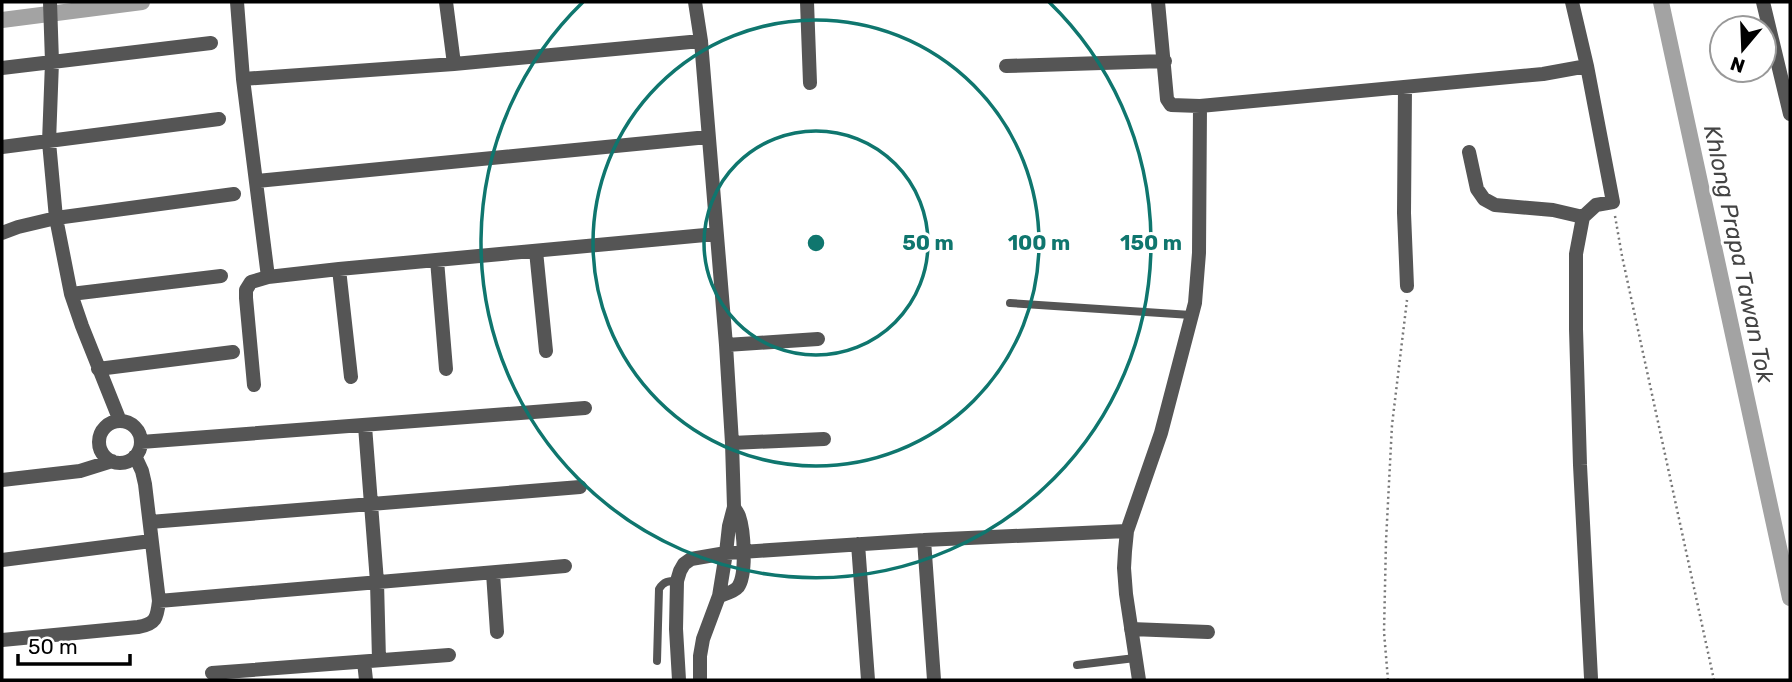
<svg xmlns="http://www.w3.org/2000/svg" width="1792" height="682" font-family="Rubik,sans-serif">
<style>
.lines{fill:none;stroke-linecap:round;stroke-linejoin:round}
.canal{stroke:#a3a3a3;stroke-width:16}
.path{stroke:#777;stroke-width:2.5;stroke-dasharray:2 3.5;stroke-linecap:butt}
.service{stroke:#555;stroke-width:8}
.minor{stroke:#555;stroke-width:14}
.ring{fill:none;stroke:#0f766e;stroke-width:3.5}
.labels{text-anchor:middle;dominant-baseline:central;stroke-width:6;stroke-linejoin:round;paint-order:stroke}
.water-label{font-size:23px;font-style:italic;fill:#444;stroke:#fff}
.centre{fill:#0f766e;stroke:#fff;stroke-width:3.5}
.ring-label{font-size:21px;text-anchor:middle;font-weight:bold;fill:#0f766e;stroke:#fff;stroke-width:6;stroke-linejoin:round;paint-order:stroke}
</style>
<rect width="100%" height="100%" fill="#fff"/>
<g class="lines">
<path class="canal" d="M1661,2L1790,598
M2,20L142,2"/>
<path class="path" d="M1615,216L1622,256L1714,680
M1388,680L1384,632L1386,541L1392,425L1407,300"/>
<path class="service" d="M1010,303L1191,315
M657,661L659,589C664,581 668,581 677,581
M1077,665L1135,658"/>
<path class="minor" d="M50,2L52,62L49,142L56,218L71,294L82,326L120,421
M237,2L243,79L268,277
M446,2L454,64
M695,2L701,41L726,345L732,443L734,507L729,526L726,553L719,596L703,639L700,656V680
M807,2L810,83
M1158,2L1167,99L1171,105L1200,106L1543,74L1587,66L1572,2
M1763,2L1790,114
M1006,66L1165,61
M1587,66L1613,202L1596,205L1583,217L1576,254V329L1580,465L1591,678
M2,68L211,43
M243,79L454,64L701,41
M1405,87L1404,213L1407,286
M2,147L219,119
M1469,152L1477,189L1484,199L1495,205L1553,210L1583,217
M257,181L708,137
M2,233L18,227L56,218L234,194
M536,251L546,351
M437,260L446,369
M339,269L351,377
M71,294L221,276
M726,345L818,339
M98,369L233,352
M254,385L246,298V290L251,282L268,277L339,269L716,234
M99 442a21 21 0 1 1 42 0a21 21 0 1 1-42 0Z
M365,426L377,582L379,660
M141,442L585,408
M732,443L824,439
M2,480L80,471L112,461
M150,522L580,487
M924,540L934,680
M858,544L868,680
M2,560L151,541
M493,573L497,632
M719,596C725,594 734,592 738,587C747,575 744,530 739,516C738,513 735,510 734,507
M159,601L565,566
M1131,629L1208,632
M2,640L138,627C156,624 157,618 159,601L145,484L142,471L135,456
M364,662L366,680
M212,673L449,655
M679,680L676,629L677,581L680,571L684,564L691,559L726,553L924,540L1127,531
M1139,680L1126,594L1124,568L1125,551L1127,531L1161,433L1195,303L1199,253L1200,106"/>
</g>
<g class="ring">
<circle cx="816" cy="243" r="112"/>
<circle cx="816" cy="243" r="223"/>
<path d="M1049 2A335 335 0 1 1 583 2"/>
</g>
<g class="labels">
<g class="water-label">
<text transform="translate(1739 254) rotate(78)">Khlong Prapa Tawan Tok</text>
</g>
</g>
<circle cx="816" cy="243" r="10" class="centre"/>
<g class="ring-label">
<text x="928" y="250">50 m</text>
<text x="1039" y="250">100 m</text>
<text x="1151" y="250">150 m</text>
</g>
<rect width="1792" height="682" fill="none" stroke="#000000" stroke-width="7"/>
<g transform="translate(1743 49) rotate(199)"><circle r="33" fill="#ffffff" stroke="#999999" stroke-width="2"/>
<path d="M0-5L12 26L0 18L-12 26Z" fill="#000000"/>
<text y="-10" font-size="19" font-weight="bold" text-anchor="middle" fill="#000000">N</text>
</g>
<path d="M18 654v10h112v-10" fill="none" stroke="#000000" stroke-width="3.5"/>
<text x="28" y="654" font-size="21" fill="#000000" stroke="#ffffff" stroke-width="5" paint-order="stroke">50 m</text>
</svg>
